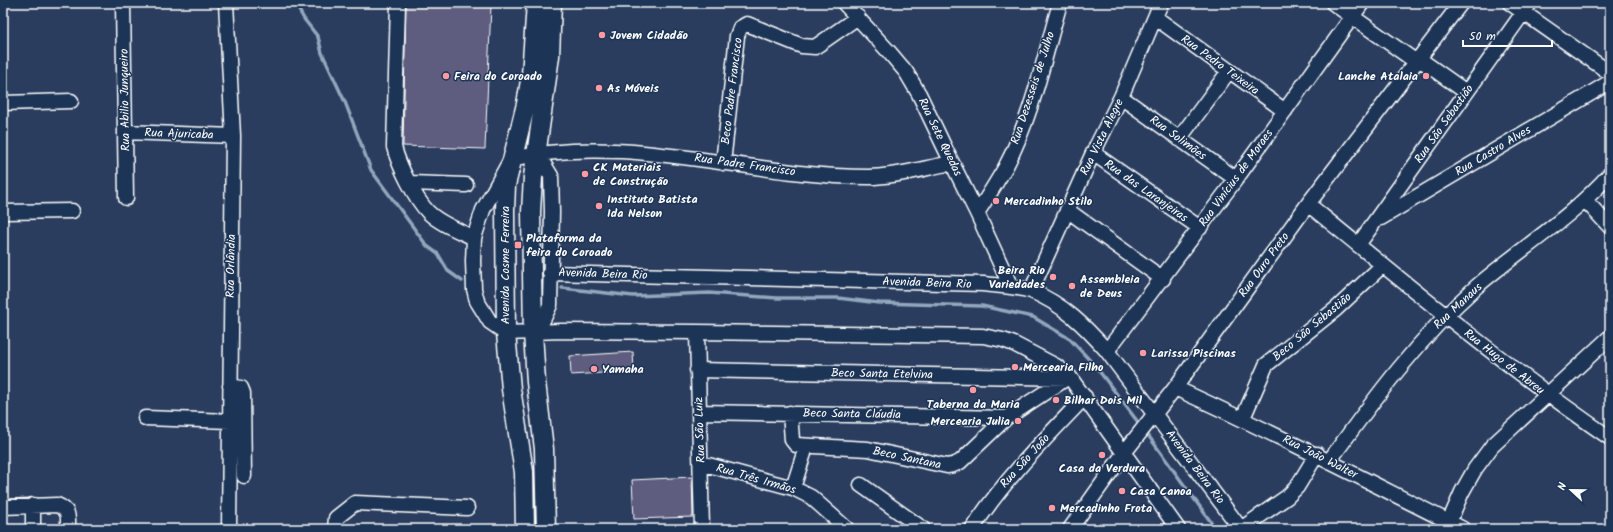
<svg xmlns="http://www.w3.org/2000/svg" width="1613" height="532" font-family="Kalam,sans-serif">
<style>
.lines{fill:none;stroke-linecap:round;stroke-linejoin:round}
.stream{stroke:#93a7bd;stroke-width:3.5}
.building{fill:#5e5d7f;stroke:#fff}
.minor-casing{stroke:#fff;stroke-width:17}
.major-casing{stroke:#fff;stroke-width:21}
.minor{stroke:#1d3557;stroke-width:14}
.major{stroke:#1d3557;stroke-width:18}
.poi-dot{fill:#ff9aa2;stroke:#1d3557;stroke-width:1.5}
.labels{text-anchor:middle;dominant-baseline:central;stroke-width:3;stroke-linejoin:round;paint-order:stroke}
.poi-label{font-size:12px;font-weight:bold;fill:#fff;stroke:#1d3557;text-anchor:start}
.street-label{font-size:12px;fill:#fff;stroke:#1d3557}
</style>
<rect width="100%" height="100%" fill="#2a3d5f"/>
<filter id="ink" filterUnits="userSpaceOnUse"><feTurbulence type="fractalNoise" baseFrequency=".025" numOctaves="2"/><feDisplacementMap in="SourceGraphic" scale="8" xChannelSelector="R" yChannelSelector="G"/><feConvolveMatrix kernelMatrix="1 2 1 2 8 2 1 2 1" color-interpolation-filters="sRGB"/></filter>
<g filter="url(#ink)">
<g class="lines">
<path class="stream" d="M295,3L304,19L318,37L322,53L345,102L371,170L427,246L438,254L448,271L462,281
M562,288L633,296L709,293L777,298H838L879,303L982,306L1033,317L1070,339L1096,367L1141,426
M1145,431L1216,529"/>
</g>
<path class="building" d="M406,3L491,5L485,149L403,146Z
M633,352L634,371L571,375L570,356Z
M692,477L693,517L634,519L632,480Z"/>
<g class="lines">
<defs>
<path id="minor" d="M123,3L126,198
M226,3L233,136L229,529
M398,3L394,147C399,166 414,197 428,212C440,224 460,231 474,238
M844,3L890,53L906,72L919,94L952,163L977,213L1011,287
M1333,3L1415,61
M1510,3L1610,73
M1156,18L1285,111
M1418,58L1466,92
M1121,97L1236,179
M3,103L71,101
M125,132L233,136
M1179,139L1229,71
M1093,153L1200,228
M723,163L737,36L740,28L747,24L802,46L815,47L858,17
M952,163C924,168 895,177 868,177C749,177 630,132 511,159L483,210L474,238L473,261L474,289L477,301L490,322L506,333L561,331L697,332L983,336L1003,340L1014,344L1056,366L1069,376L1178,529
M410,183L466,185
M1585,200L1610,227
M1308,204C1407,285 1505,366 1610,438
M1067,210L1163,279
M3,212L72,211
M977,213C987,198 996,183 1005,168C1032,117 1044,58 1060,3
M1381,218L1610,82
M1358,245L1530,3
M550,273L983,284C998,286 1016,286 1031,291C1063,304 1085,326 1107,351L1241,529
M1031,291L1093,153L1121,97L1161,3
M533,332L543,320L550,305L552,212L551,176L537,153
M697,332L702,529
M1107,351L1236,179L1362,3
M697,370L1066,378
M230,386L241,388L243,393L244,476
M1175,388C1273,432 1367,481 1463,529
M699,412L1006,418
M790,413L792,440L796,445L868,449L947,466L953,465L960,462L1006,418L1067,378
M145,418L230,421
M1243,418L1266,365L1336,309L1383,265
M1330,460C1374,399 1419,338 1476,287C1520,249 1571,218 1610,174
M701,463L793,488L811,497L847,529
M861,485L923,529
M793,488L806,447
M33,505V529
M3,507L57,505C70,510 68,517 68,529
M1449,522L1462,492L1475,469L1492,446L1610,337
M335,529L336,518L355,503L467,508
M972,529C1004,480 1044,440 1085,397
M1070,529L1124,453L1175,388L1308,204L1461,3
M1241,529L1287,497L1297,487L1317,454"/>
<path id="major" d="M525,529L524,472L511,389L506,333L505,210L506,185L526,104L531,75L536,3
M546,529L544,449L536,382L533,332L531,212L533,177L550,56L552,3"/>
</defs>
<use href="#minor" class="minor-casing"/>
<use href="#major" class="major-casing"/>
<use href="#minor" class="minor"/>
<use href="#major" class="major"/>
</g>
</g>
<g class="poi-dot">
<circle cx="602" cy="35" r="4"/>
<circle cx="446" cy="76" r="4"/>
<circle cx="1426" cy="76" r="4"/>
<circle cx="599" cy="88" r="4"/>
<circle cx="585" cy="174" r="4"/>
<circle cx="996" cy="201" r="4"/>
<circle cx="599" cy="206" r="4"/>
<rect x="514" y="241" width="8" height="8" rx="2"/>
<circle cx="1053" cy="277" r="4"/>
<circle cx="1072" cy="286" r="4"/>
<circle cx="1143" cy="353" r="4"/>
<circle cx="1015" cy="367" r="4"/>
<circle cx="594" cy="369" r="4"/>
<circle cx="973" cy="390" r="4"/>
<circle cx="1056" cy="400" r="4"/>
<circle cx="1018" cy="421" r="4"/>
<circle cx="1102" cy="455" r="4"/>
<circle cx="1122" cy="491" r="4"/>
<circle cx="1052" cy="508" r="4"/>
</g>
<g class="labels">
<g class="poi-label">
<text x="610" y="35">Jovem Cidadão</text>
<text x="454" y="76">Feira do Coroado</text>
<text x="1418" y="76" text-anchor="end">Lanche Atalaia</text>
<text x="607" y="88">As Móveis</text>
<text x="593" y="167">CK Materiais<tspan x="593" dy="14">de Construção</tspan></text>
<text x="607" y="199">Instituto Batista<tspan x="607" dy="14">Ida Nelson</tspan></text>
<text x="1004" y="201">Mercadinho Stilo</text>
<text x="526" y="238">Plataforma da<tspan x="526" dy="14">feira do Coroado</tspan></text>
<text x="1045" y="270" text-anchor="end">Beira Rio<tspan x="1045" dy="14">Variedades</tspan></text>
<text x="1080" y="279">Assembleia<tspan x="1080" dy="14">de Deus</tspan></text>
<text x="1151" y="353">Larissa Piscinas</text>
<text x="1023" y="367">Mercearia Filho</text>
<text x="602" y="369">Yamaha</text>
<text x="1064" y="400">Bilhar Dois Mil</text>
<text x="973" y="404" text-anchor="middle">Taberna da Maria</text>
<text x="1010" y="421" text-anchor="end">Mercearia Julia</text>
<text x="1102" y="468" text-anchor="middle">Casa da Verdura</text>
<text x="1130" y="491">Casa Canoa</text>
<text x="1060" y="508">Mercadinho Frota</text>
</g>
<g class="street-label">
<text transform="translate(1220 65) rotate(36)">Rua Pedro Teixeira</text>
<text transform="translate(1033 88) rotate(-72)">Rua Dezesseis de Julho</text>
<text transform="translate(732 91) rotate(-83)">Beco Padre Francisco</text>
<text transform="translate(125 100) rotate(-91)">Rua Abilio Junqueiro</text>
<text transform="translate(1444 124) rotate(-55)">Rua São Sebastião</text>
<text transform="translate(179 134) rotate(2)">Rua Ajuricaba</text>
<text transform="translate(940 137) rotate(64)">Rua Sete Quedas</text>
<text transform="translate(1102 137) rotate(-64)">Rua Vista Alegre</text>
<text transform="translate(1178 138) rotate(36)">Rua Solimões</text>
<text transform="translate(1493 151) rotate(-31)">Rua Castro Alves</text>
<text transform="translate(745 165) rotate(8)">Rua Padre Francisco</text>
<text transform="translate(1236 178) rotate(-54)">Rua Vinícius de Moraes</text>
<text transform="translate(1146 191) rotate(35)">Rua das Laranjeiras</text>
<text transform="translate(505 265) rotate(-90)">Avenida Cosme Ferreira</text>
<text transform="translate(1264 265) rotate(-54)">Rua Ouro Preto</text>
<text transform="translate(231 266) rotate(-89)">Rua Orlândia</text>
<text transform="translate(603 274) rotate(2)">Avenida Beira Rio</text>
<text transform="translate(927 283) rotate(2)">Avenida Beira Rio</text>
<text transform="translate(1458 306) rotate(-43)">Rua Manaus</text>
<text transform="translate(1312 327) rotate(-40)">Beco São Sebastião</text>
<text transform="translate(1504 362) rotate(38)">Rua Hugo de Abreu</text>
<text transform="translate(882 374) rotate(1)">Beco Santa Etelvina</text>
<text transform="translate(852 414) rotate(1)">Beco Santa Cláudia</text>
<text transform="translate(700 430) rotate(-92)">Rua São Luiz</text>
<text transform="translate(1320 457) rotate(27)">Rua João Walter</text>
<text transform="translate(907 458) rotate(12)">Beco Santana</text>
<text transform="translate(1025 461) rotate(-48)">Rua São João</text>
<text transform="translate(1195 467) rotate(53)">Avenida Beira Rio</text>
<text transform="translate(756 479) rotate(16)">Rua Três Irmãos</text>
</g>
</g>
<rect width="1613" height="532" fill="none" stroke="#1d3557" stroke-width="16"/>
<rect x="8" y="8" width="1597" height="516" fill="none" stroke="#fff" stroke-width="1.5" filter="url(#ink)"/>
<g transform="translate(1571 490) rotate(292)" stroke="#1d3557" stroke-width="3" paint-order="stroke">
<path d="M0-3L7 15L0 10L-7 15Z" fill="#ffffff"/>
<text y="-6" font-size="11" font-weight="bold" text-anchor="middle" fill="#ffffff">N</text>
</g>
<path d="M1463 40v6h89v-6" fill="none" stroke="#ffffff" stroke-width="2"/>
<text x="1469" y="40" font-size="12" fill="#ffffff" stroke="#1d3557" stroke-width="3" paint-order="stroke">50 m</text>
</svg>
